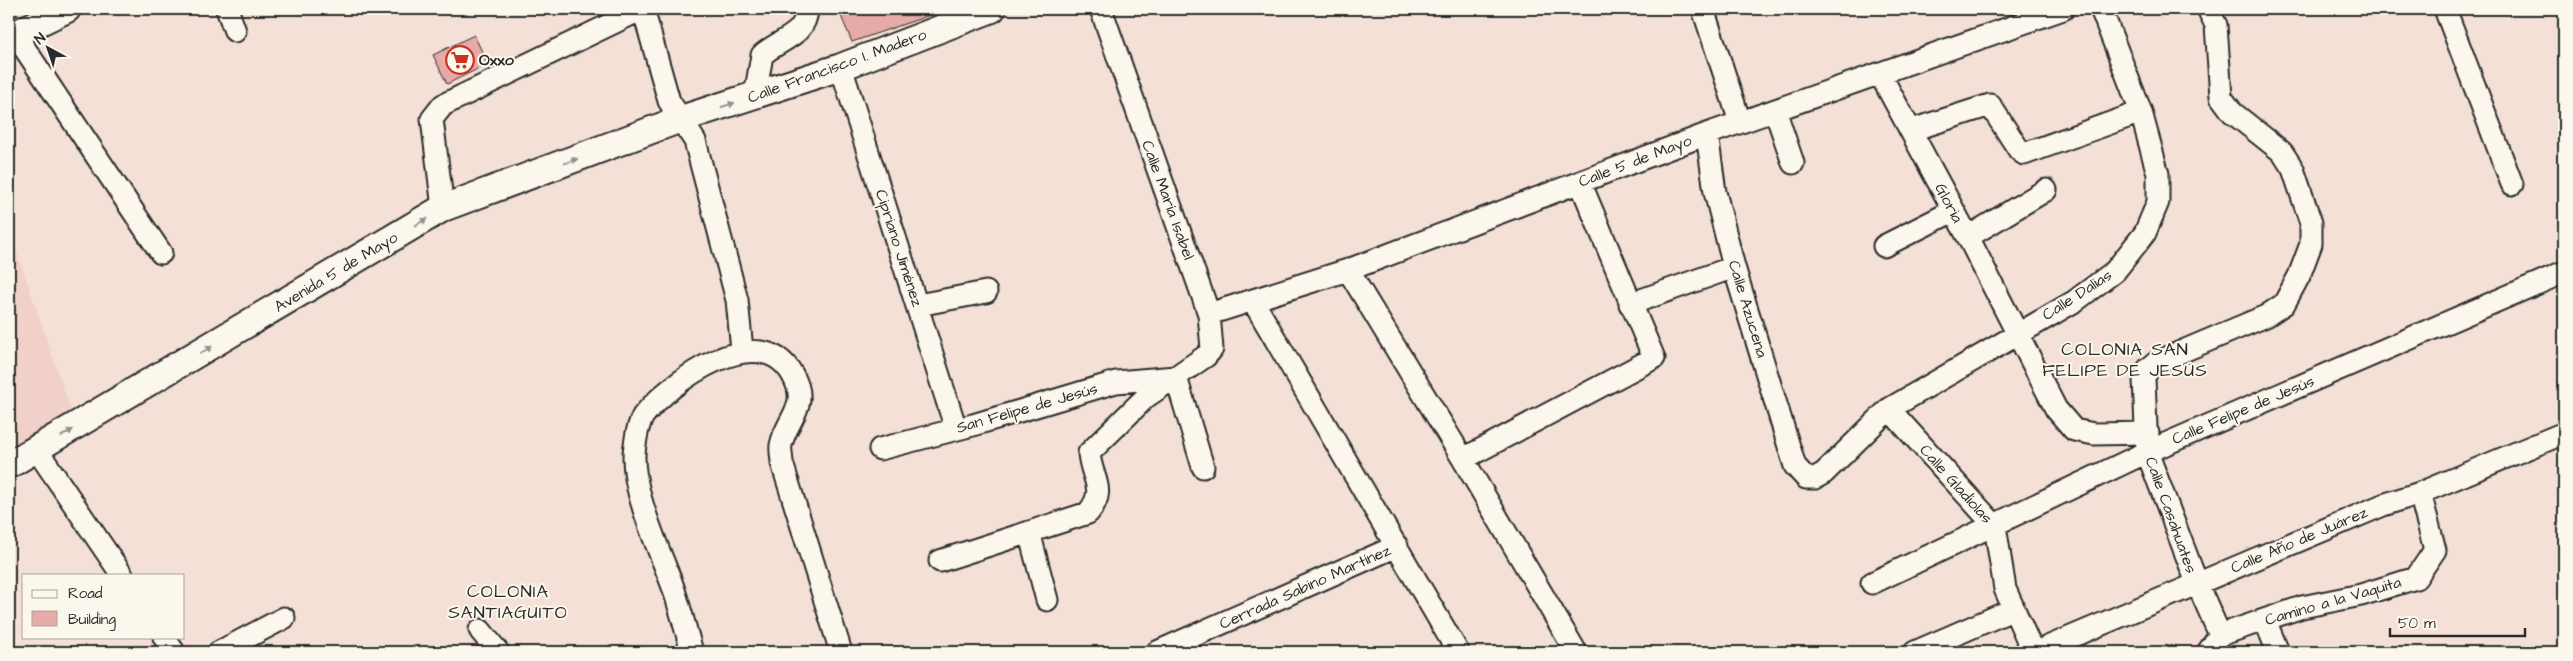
<svg xmlns="http://www.w3.org/2000/svg" width="2573" height="661" font-family="'Architects Daughter',sans-serif">
<style>
.built{fill:#f0d0c9}
.building{fill:#e6aba7;stroke:#2b2b2b}
.lines{fill:none;stroke-linecap:round;stroke-linejoin:round}
.minor-casing{stroke:#2b2b2b;stroke-width:25}
.major-casing{stroke:#2b2b2b;stroke-width:30}
.minor{stroke:#fbf7ec;stroke-width:21}
.major{stroke:#fbf7ec;stroke-width:26}
.oneway{fill:#93918c}
.labels{text-anchor:middle;dominant-baseline:central;stroke-width:4;stroke-linejoin:round;paint-order:stroke}
.poi-label{font-size:16px;font-weight:bold;fill:#2b2b2b;stroke:#fbf7ec;text-anchor:start}
.street-label{font-size:16px;fill:#2b2b2b;stroke:#fbf7ec}
.neighbourhood-label{font-size:18px;letter-spacing:1px;fill:#2b2b2b;stroke:#fbf7ec}
</style>
<rect width="100%" height="100%" fill="#f5e0d7"/>
<filter id="ink" filterUnits="userSpaceOnUse"><feTurbulence type="fractalNoise" baseFrequency=".02" numOctaves="2"/><feDisplacementMap in="SourceGraphic" scale="10" xChannelSelector="R" yChannelSelector="G"/><feConvolveMatrix kernelMatrix="1 2 1 2 8 2 1 2 1" color-interpolation-filters="sRGB"/></filter>
<g filter="url(#ink)">
<path class="built" d="M9,229L72,413L9,450Z"/>
<path class="building" d="M838,9H941L942,11L852,42Z
M474,35L488,64L447,84L433,55Z"/>
<g class="lines">
<defs>
<path id="minor" d="M227,9L235,31
M643,9L669,101L695,141L737,300L742,350
M1703,9L1740,122
M2208,9L2216,25L2221,97L2233,113L2282,152L2293,169L2311,223V244L2299,276L2284,304L2266,316L2157,362L2148,369L2144,378L2147,452L2197,583L2220,635
M2445,9L2512,184
M15,34L161,253
M841,67L956,429
M1880,74L1968,237L2056,409L2074,430L2094,434L2148,433
M755,96L762,55C780,39 806,36 807,9
M1775,110L1793,163
M1912,130L1990,105L2019,150L2024,154L2141,112
M1707,134L1715,192L1734,267L1795,466L1806,478H1815L1824,473L1889,409L2075,301L2115,271L2145,233L2158,202V174L2141,112L2101,9
M443,208L432,119L443,105L642,9
M1968,237L2046,190
M1884,246L1953,211
M1348,270L1463,459L1576,652
M1253,301L1458,652
M1630,304L1734,267
M918,305L986,292
M1209,314L1348,270L1707,134L2063,9
M1176,377L1203,467
M1889,409L1995,526L2005,589L2033,652
M880,449L973,425L1116,382L1176,377
M37,450L122,575
M1463,459L1654,358L1580,182
M1029,532L1047,600
M940,561L1088,513C1108,489 1091,479 1089,453L1146,397L1206,356L1212,349L1209,314L1101,9
M1872,583L2147,452L2564,272
M2265,620L2278,652
M480,630L498,652
M2220,635L2302,607L2361,595L2416,578L2435,550L2420,493
M164,637L174,652
M219,652L284,618
M692,652C686,630 680,608 673,587C659,548 628,485 635,445C636,437 639,423 643,416C670,382 759,317 792,374C811,406 787,417 781,445C780,450 782,458 782,463L841,652
M1157,652L1397,546
M1915,652L2014,609
M2036,652L2383,505L2420,493L2564,433
M2208,652L2220,635"/>
<path id="major" d="M9,37L67,9
M9,465L443,208L681,119L841,67L992,9"/>
</defs>
<use href="#minor" class="minor-casing"/>
<use href="#major" class="major-casing"/>
<use href="#minor" class="minor"/>
<use href="#major" class="major"/>
</g>
<defs><path id="oneway-solid" d="M-6-.8H1V-3.2L6.5 0L1 3.2V.8H-6Z" transform="scale(1.25)"/></defs>
<g class="oneway">
<use href="#oneway-solid" transform="translate(728 105) rotate(-18)"/>
<use href="#oneway-solid" transform="translate(571 161) rotate(-20)"/>
<use href="#oneway-solid" transform="translate(421 222) rotate(-31)"/>
<use href="#oneway-solid" transform="translate(206 350) rotate(-31)"/>
<use href="#oneway-solid" transform="translate(67 433) rotate(-31)"/>
</g>
</g>
<defs>
<symbol id="supermarket-ring" viewBox="-11 -11 22 22"><circle r="9.5" fill="#fbf7ec" stroke="#c8321e" stroke-width="1.5"/><path d="M-6-5.5h2.5l.6 2H6L4.5 2H-2.5L-4.4-4H-6ZM-1.5 3.2a1.3 1.3 0 1 0 .1 0ZM3 3.2a1.3 1.3 0 1 0 .1 0Z" fill="#c8321e"/></symbol>
</defs>
<g fill-rule="evenodd">
<use href="#supermarket-ring" x="444" y="44" width="32" height="32"/>
</g>
<g class="labels">
<g class="poi-label">
<text x="479" y="60">Oxxo</text>
</g>
<g class="street-label">
<text transform="translate(837 66) rotate(-20)">Calle Francisco I. Madero</text>
<text transform="translate(1635 161) rotate(-21)">Calle 5 de Mayo</text>
<text transform="translate(1168 200) rotate(70)">Calle María Isabel</text>
<text transform="translate(1949 203) rotate(62)">Gloria</text>
<text transform="translate(899 248) rotate(72)">Cipriano Jiménez</text>
<text transform="translate(336 272) rotate(-31)">Avenida 5 de Mayo</text>
<text transform="translate(2077 295) rotate(-33)">Calle Dalias</text>
<text transform="translate(1748 309) rotate(73)">Calle Azucena</text>
<text transform="translate(1027 408) rotate(-16)">San Felipe de Jesús</text>
<text transform="translate(2243 410) rotate(-23)">Calle Felipe de Jesús</text>
<text transform="translate(1956 484) rotate(48)">Calle Gladiolas</text>
<text transform="translate(2171 515) rotate(70)">Calle Casahuates</text>
<text transform="translate(2299 540) rotate(-23)">Calle Año de Juárez</text>
<text transform="translate(1305 587) rotate(-24)">Cerrada Sabino Martínez</text>
<text transform="translate(2333 601) rotate(-16)">Camino a la Vaquita</text>
</g>
<g class="neighbourhood-label">
<text x="2125" y="349">COLONIA SAN<tspan x="2125" dy="21">FELIPE DE JESÚS</tspan></text>
<text x="508" y="591">COLONIA<tspan x="508" dy="21">SANTIAGUITO</tspan></text>
</g>
</g>
<rect width="2573" height="661" fill="none" stroke="#fbf7ec" stroke-width="30"/>
<rect x="15" y="15" width="2543" height="631" fill="none" stroke="#2b2b2b" stroke-width="2" filter="url(#ink)"/>
<rect x="22" y="574" width="162" height="65" fill="#fbf7ec" stroke="#a8a59f"/>
<rect x="32" y="590" width="25" height="8" fill="#fbf7ec" stroke="#a8a59f"/>
<text x="68" y="598" font-size="15" fill="#2b2b2b">Road</text>
<rect x="32" y="611" width="25" height="15" fill="#e6aba7" stroke="#a8a59f"/>
<text x="68" y="624" font-size="15" fill="#2b2b2b">Building</text>
<g transform="translate(48 48) rotate(320)" stroke="#fbf7ec" stroke-width="4" paint-order="stroke">
<path d="M0-4L9 19L0 12L-9 19Z" fill="#2b2b2b"/>
<text y="-8" font-size="14" font-weight="bold" text-anchor="middle" fill="#2b2b2b">N</text>
</g>
<path d="M2390 628v8h135v-8" fill="none" stroke="#2b2b2b" stroke-width="2.5"/>
<text x="2398" y="628" font-size="15" fill="#2b2b2b" stroke="#fbf7ec" stroke-width="4" paint-order="stroke">50 m</text>
</svg>
